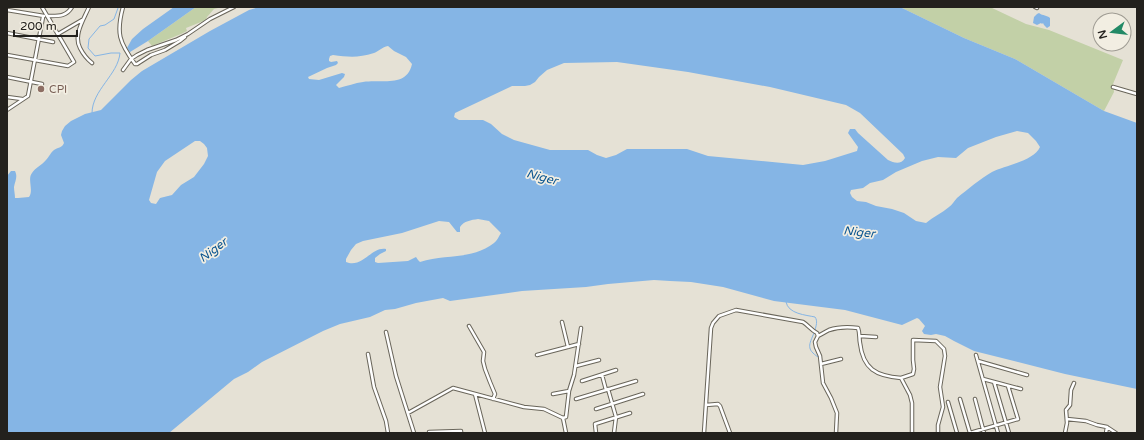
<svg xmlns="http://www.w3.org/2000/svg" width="1144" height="440" font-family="'Varela Round',sans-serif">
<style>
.green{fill:#c2d0a7}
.water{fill:#85b5e5;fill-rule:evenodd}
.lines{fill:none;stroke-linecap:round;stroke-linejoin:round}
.stream{stroke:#85b5e5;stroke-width:1}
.minor-casing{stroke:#69655a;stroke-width:4.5}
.minor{stroke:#fff;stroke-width:2.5}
.education-dot{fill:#8d6e63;stroke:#f2eee2;stroke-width:1.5}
.labels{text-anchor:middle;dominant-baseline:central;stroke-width:3.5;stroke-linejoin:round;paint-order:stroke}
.education-label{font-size:11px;fill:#785e54;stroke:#f2eee2;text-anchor:start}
.water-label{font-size:12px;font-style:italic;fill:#0a5590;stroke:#f2eee2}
</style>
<rect width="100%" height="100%" fill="#e5e1d5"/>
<path class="green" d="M196,7H222L214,9L207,17L206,20L186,28L187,31L181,34L152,46L148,41Z
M900,7H990L1026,24L1049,30L1123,60L1113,84L1114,92L1104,111L1015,59L964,38Z"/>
<path class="water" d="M174,7H196L148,41L130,52L127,48L132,39L143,29Z
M259,7H900L964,38L1015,59L1104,111L1137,123V389L1065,374L974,351L954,341L945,336L936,334L931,335L924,334L922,331L925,326L919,319L917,318L902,325L845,310L774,301L723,287L691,282L670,281L654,280L608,284L586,287L522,291L450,301L443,298L416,303L395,309L385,310L370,317L340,324L323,331L262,362L248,372L234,379L169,433H7V176L11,171H15C18,177 15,181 14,187C14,191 15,194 15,198H18L29,197C34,190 27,179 32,173C35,168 42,165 46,160C49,157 51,152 54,150C59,147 62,148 64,143L61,135L62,131L65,126L71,121L85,114L101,110L131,80L142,71L210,31L249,10ZM388,46L394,51L406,57L412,64C407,88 381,79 363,82C355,83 347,86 339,88L336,85L344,77L345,74L342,73L319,80L309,79L308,77L327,68L336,65L338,63L337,61L331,62L329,61V59L330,56L333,55C349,57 358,58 374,53C379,51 382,47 388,46ZM617,62L688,72L770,87L846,105L860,113L903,154L905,158C901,165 894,163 888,160L858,133L855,129H850L848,133L858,147L857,151L825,161L803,165L708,156L687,149H627L616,155L606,158L597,155L588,150H550L514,140L502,134L491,124L483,120H459L454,117L455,113L512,86H525L530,85L535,82L539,77L547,70L564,63ZM1017,131L1028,133L1036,141L1040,147C1034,161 1006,165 992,172C980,179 968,189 957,198C954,201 952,205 949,207C942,213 933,217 926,223L916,221L904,213L892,209L876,206L866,202L857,201L852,197L850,193L851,190L863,188L870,183L883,180L896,172L922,161L938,157L956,158L968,148L996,137ZM195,141H200L204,144L207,148L208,156L204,164L194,177L181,185L172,195L160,198L156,204L151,203L149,200L157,172L165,161ZM478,219L489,221L501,233C499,236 497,241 494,243C472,260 445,254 420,262L418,260L416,257L408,261L378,263L375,262V258L380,254L386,251V249C372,246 362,269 346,262V259L351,250L356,244L363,241L402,233L439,221L449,222L457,232H460V227C464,221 471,220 478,219Z
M1039,13C1043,16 1047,15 1050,18V26L1047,28L1044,25L1043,23L1042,24L1041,23L1037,25L1033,23L1034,17L1037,14Z"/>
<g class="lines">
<path class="stream" d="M92,113C92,90 118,75 120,53H111L95,56L88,48L89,39L100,26L105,25L114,19L118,8L117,7
M786,302C788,314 806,315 815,317C818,321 816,326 815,330
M814,333C809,345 806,349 818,357"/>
<defs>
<path id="minor" d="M89,7C84,19 73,35 80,48C83,54 87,59 92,63
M123,7C116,33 119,42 135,64H137L151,55L165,50L180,41L185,37
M1035,7L1037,8
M7,10L44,16
M48,16C58,16 66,17 72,7
M7,33L53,42
M58,34L82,20
M7,55L68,66L74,62L42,7
M123,70L131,59L137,55L147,50L176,40L188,34L210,19L234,7
M7,77L42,84
M1113,87L1137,94
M7,97L22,99
M7,110L28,96L43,17
M562,322L568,347
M469,326L484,352L483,361L485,369L490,382L495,394L493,399
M386,332L396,376L414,433
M818,336C822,334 825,332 829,330C838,327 849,327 858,328C860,333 859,338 860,343C863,369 876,376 901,378L910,395L912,403V433
M860,336L876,337
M368,354L374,387L386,421L388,433
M537,355L579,344
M976,355L998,433
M978,361L1027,375
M821,364L841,359
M576,366L599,360
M602,375L606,390
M901,378L913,374L914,369L913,360V340L936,341L944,349L945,356L940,387L943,407L938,425V433
M983,379L1021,389
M582,381L616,370
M994,382L1009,433
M608,389L616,417L614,433
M475,394L485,433
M553,394L569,391
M576,399L636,381
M960,399L970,433
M975,399L984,433
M948,402L957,433
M706,405L718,404L720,406L730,433
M596,409L643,394
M408,413L453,388L524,407L544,409L563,418L566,417L569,391L574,375L581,328
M563,418L566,433
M1067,419L1086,421L1097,425L1107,427
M429,432L461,431V433
M596,433L595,424L630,413
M704,433L711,328L713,323L719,316L736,310L803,322C808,325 811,330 817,333L818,336L815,342L816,347L820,356L823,383L831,398L837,413L836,433
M970,433L1018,419L1008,386
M1065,433L1067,423L1066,410L1070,405L1071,390L1074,383
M1106,433L1107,427L1116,433"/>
</defs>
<use href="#minor" class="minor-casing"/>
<use href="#minor" class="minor"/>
</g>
<circle class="education-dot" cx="41" cy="89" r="4"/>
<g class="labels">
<g class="education-label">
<text x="49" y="89">CPI</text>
</g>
<g class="water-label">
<text transform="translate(542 177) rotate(15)">Niger</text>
<text transform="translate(859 232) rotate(6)">Niger</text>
<text transform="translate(213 250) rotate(-37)">Niger</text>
</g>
</g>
<rect width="1144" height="440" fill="none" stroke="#23211d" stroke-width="16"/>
<g transform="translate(1112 32) rotate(255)"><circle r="19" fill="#f2eee2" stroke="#9f9c93"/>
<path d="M0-3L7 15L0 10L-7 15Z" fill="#238a66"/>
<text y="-6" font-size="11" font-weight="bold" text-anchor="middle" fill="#23211d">N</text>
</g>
<path d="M14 30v6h63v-6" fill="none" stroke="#23211d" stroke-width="2"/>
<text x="20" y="30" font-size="12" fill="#23211d" stroke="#f2eee2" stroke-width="3" paint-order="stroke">200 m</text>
</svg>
